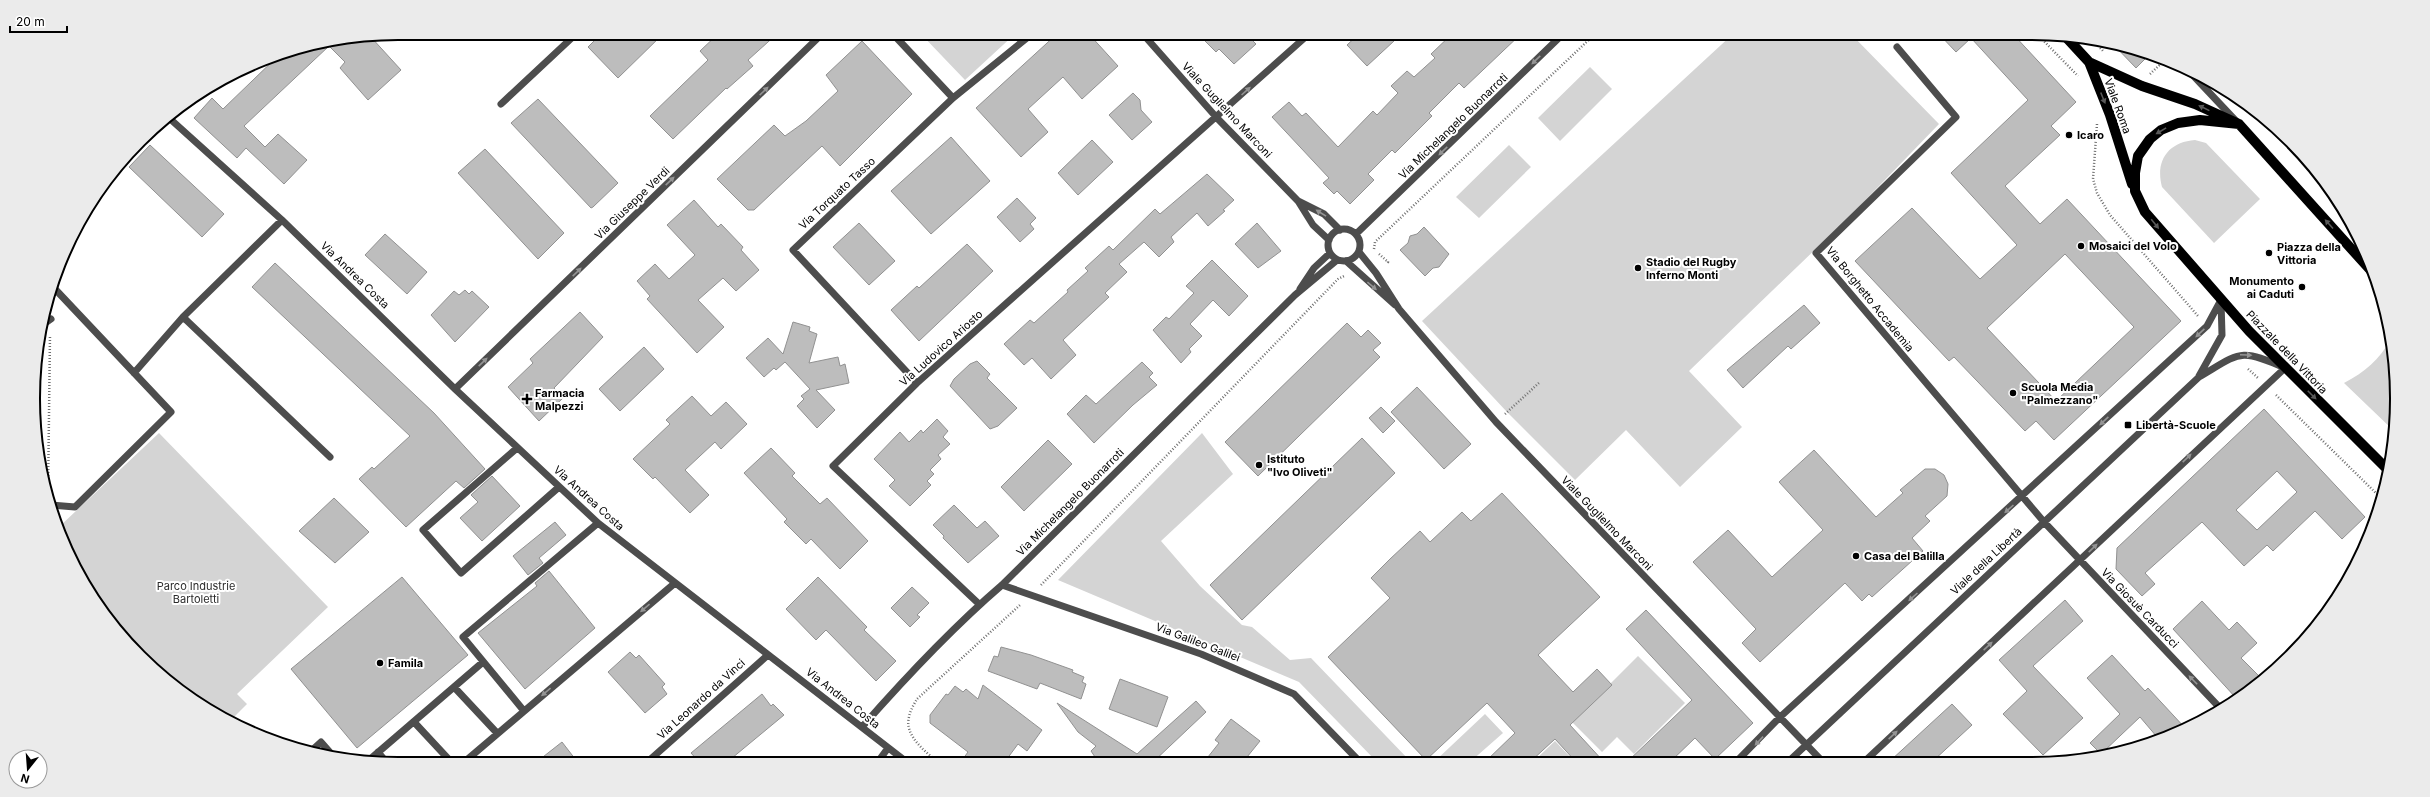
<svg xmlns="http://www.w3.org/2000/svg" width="2430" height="797" font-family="Inter,sans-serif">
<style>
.green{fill:#d4d4d4}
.building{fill:#bdbdbd;stroke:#919191;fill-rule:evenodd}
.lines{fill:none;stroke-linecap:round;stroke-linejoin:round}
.path{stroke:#6f6f6f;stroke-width:2.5;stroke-dasharray:1 2;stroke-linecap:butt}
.minor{stroke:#4d4d4d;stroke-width:7}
.major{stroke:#000;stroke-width:10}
.oneway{fill:#949494}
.oneway2{fill:#595959}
.poi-dot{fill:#000;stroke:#fff;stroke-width:1.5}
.labels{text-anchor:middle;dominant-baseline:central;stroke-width:4;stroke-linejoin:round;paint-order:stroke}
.street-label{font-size:11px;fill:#000;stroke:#fff}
.poi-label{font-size:11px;font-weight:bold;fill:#000;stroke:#fff;text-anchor:start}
.park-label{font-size:11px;fill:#2b2b2b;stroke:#fff}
.rim{fill:none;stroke:#000;stroke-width:2}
</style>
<rect width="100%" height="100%" fill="#fff"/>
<path class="green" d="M920,33H1016L965,80Z
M1734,33H1850L1939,124L1851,215L1689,371L1742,427L1680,487L1626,430L1575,480L1507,412L1422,321Z
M1590,67L1612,89L1560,141L1538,118Z
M2195,140L2206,143L2260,199L2214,243L2162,187C2155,161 2168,142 2195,140Z
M1509,145L1531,167L1479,218L1456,197Z
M2391,339L2397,399L2394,431L2344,383C2365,372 2379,360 2391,339Z
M159,433L328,607L237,694L247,704L230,721L195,702L140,657L95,602L60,526Z
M1202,433L1233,474L1161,541L1200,586L1242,625L1252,627L1290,660L1311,658L1411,762H1377L1299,682L1058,580Z
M1638,656L1685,703L1634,754L1617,737L1602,752L1572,722Z
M1485,714L1503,733L1470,762H1434Z
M1555,741L1575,762H1533Z"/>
<path class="building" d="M602,33H664L618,78L588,47Z
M719,33H778L748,60L753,66L727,89L726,88L673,139L650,116L708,60L700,51Z
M1058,33H1062L1068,40L1075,33H1088L1118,66L1082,99L1063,77L1028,109L1048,132L1021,157L976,108Z
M1197,33H1245L1256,44L1234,64L1219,49L1216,52Z
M1360,33H1386L1394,41L1367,66L1347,45Z
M1453,33H1522L1464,88L1459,83L1429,113L1432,116L1395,153L1392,150L1368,174L1374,180L1350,204L1337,191L1334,194L1323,183L1329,178L1272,117L1289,102L1302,116L1306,113L1338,147L1373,111L1377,115L1398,93L1391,86L1407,71L1414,77L1435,58L1431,54Z
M1938,33H2012L2076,102L2051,126L2060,135L2005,186L2040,224L2067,199L2181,321L2054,440L2036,421L2025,431L1954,357L1949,361L1855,261L1912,208L1980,279L2017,245L1951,173L2028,100L1971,38L1956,52ZM2065,254L2134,327L2056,401L1987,328Z
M370,36L401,70L368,100L340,68L345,62L329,46L244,126L265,147L278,134L307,160L284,184L246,148L237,158L194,118L212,98L223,109L280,54L327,40Z
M862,41L912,94L840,166L822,146L754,210H748L717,179L774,125L785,136L806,121L838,91L826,75Z
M2112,43L2139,51L2150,54L2136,68Z
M1133,93L1140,100L1141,110L1152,122L1132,140L1109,115Z
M538,99L618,183L593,207L591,208L511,123Z
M951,137L990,181L931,234L891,191Z
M1092,140L1113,162L1078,195L1058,173Z
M150,145L224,214L202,237L129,167Z
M485,149L564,233L538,259L458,173Z
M1207,174L1234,200L1223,210L1225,211L1208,226L1197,213L1171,237L1174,242L1159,257L1144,242L1119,264L1127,272L1105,293L1109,297L1063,340L1076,355L1051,379L1032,358L1024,365L1004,344L1030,320L1034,323L1068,292L1067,290L1088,271L1085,268L1109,246L1113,250L1155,209L1160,214Z
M1017,198L1036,218L1030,224L1034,229L1020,242L997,217Z
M694,200L718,227L721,224L743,247L741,250L759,270L736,291L723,278L698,300L724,327L697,353L647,299L650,296L637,281L655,264L669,279L695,255L667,225Z
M859,223L895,261L869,285L833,247Z
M1257,223L1281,251L1258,268L1235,244Z
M1424,227L1449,254L1439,267L1433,268L1425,276L1400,250L1408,243L1410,236L1417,234Z
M385,234L427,272L407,294L365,255Z
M967,244L993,271L919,341L891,310L917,286L919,288Z
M1212,260L1248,296L1229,316L1213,300L1190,324L1202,336L1189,349L1191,352L1181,363L1153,330L1166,317L1169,319L1194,293L1186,286Z
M275,263L434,413L485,469L464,488L456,481L406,527L359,479L372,467L374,469L410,436L252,287Z
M465,290L469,294L472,291L489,307L455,342L431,315L454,291L459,295Z
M1804,305L1820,323L1791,349L1788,346L1743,388L1727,370Z
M580,312L603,337L554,388L563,398L539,421L508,387L533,363L530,359Z
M793,322L810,327L809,331L817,334L809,363L838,357L840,366L845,364L849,383L816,390L835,410L817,428L797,406L804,399L801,396L810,389L785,362L776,370L774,368L764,377L746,358L768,338L783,354Z
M1347,323L1361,337L1368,330L1381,343L1373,350L1380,357L1258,476L1225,442Z
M644,347L664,369L620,411L599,389Z
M977,361L990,374L987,378L1017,408L998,426L990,429L950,386L954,379L970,364Z
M1142,362L1153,373L1149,377L1157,385L1133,405L1094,443L1067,414L1086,395L1096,404Z
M1417,387L1471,444L1444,469L1391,412Z
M692,396L711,416L726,402L747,424L721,449L715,442L685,470L709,495L690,513L655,477L653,479L633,459L670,424L666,420Z
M1381,407L1395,421L1383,433L1369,418Z
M2264,409L2365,517L2342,539L2315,511L2273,551L2267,545L2244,566L2202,522L2145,573L2155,584L2142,596L2116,569L2117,548ZM2277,471L2297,492L2257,530L2236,510Z
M937,419L948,431L943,437L950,444L938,455L941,459L930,470L934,474L927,481L931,485L910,506L889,486L895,480L874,459L900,432L909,442L921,430L923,433Z
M1362,438L1395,473L1242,620L1210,585Z
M1048,440L1072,464L1024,511L1001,487Z
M771,448L795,473L792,476L820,504L827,498L868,541L840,569L811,539L806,544L784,522L787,519L744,473Z
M1814,450L1876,517L1903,493L1900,490L1925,469H1935L1944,475L1948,484L1947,496L1925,516L1930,521L1912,538L1923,551L1872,597L1869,594L1862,601L1845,583L1760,662L1742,643L1756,629L1693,562L1728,530L1772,577L1823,530L1779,482Z
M492,476L520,506L482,541L460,518L478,502L471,495Z
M1502,493L1600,597L1538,655L1573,692L1597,669L1612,685L1570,725L1604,762H1576L1555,739L1530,762H1485L1515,733L1487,703L1426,760L1328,657L1390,598L1371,578L1390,559L1420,531L1430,542L1462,512L1471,521Z
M334,498L369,532L335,563L299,531Z
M954,505L977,528L985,521L999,536L968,563L943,538L944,536L933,525Z
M555,522L566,535L539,558L543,563L528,575L513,556Z
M549,571L595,628L525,689L478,633L537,586L535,583Z
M402,577L468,655L357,748L291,669Z
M818,577L867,627L864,630L896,661L876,681L826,630L816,640L786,609Z
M912,587L929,603L917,615L920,617L910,627L891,608Z
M2065,600L2083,621L2033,666L2083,718L2043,755L2003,714L2027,691L1999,660Z
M2202,601L2229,630L2237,622L2257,643L2241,658L2263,680L2236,698L2173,629Z
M1646,610L1753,723L1715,759L1695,738L1670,762H1627L1692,700L1626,629Z
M1001,647L1031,655L1073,670L1072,672L1084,677L1082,682L1086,684L1081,699L1040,683L1037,689L988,671L994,656L998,657Z
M630,652L636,658L639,655L665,684L662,687L667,694L645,713L608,672Z
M2112,655L2145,691L2148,688L2186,729L2157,737L2140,717L2101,754L2090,743L2120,714L2087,678Z
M1120,679L1168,697L1157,727L1109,709Z
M983,685L1042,730L1027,751L1018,744L1004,763H960L968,752L930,723V715L946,694L948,695L955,686L963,692L966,689L978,699Z
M762,694L771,706L773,704L784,715L726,763H700L691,753Z
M1196,701L1206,712L1152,763H1099L1091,751L1096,746L1078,732L1057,703L1137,754Z
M1952,704L1972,725L1933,761H1890Z
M1231,719L1260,741L1243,762H1204L1219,743L1215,740Z
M562,742L579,764H534Z"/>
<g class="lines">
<path class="path" d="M2036,33L2078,76
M2092,39L2104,52
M2150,74L2166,59
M2097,124L2093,179L2097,193L2110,215L2198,316
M1374,249L1375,242L1596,33
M1379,254L1388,262L1386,264
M2248,369L2258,378
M2276,395L2380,497
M1505,414L1540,382
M48,494L50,335
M1041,585L1338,279L1344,276
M939,763C926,752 904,736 909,717C910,711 914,704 917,699L1020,605"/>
<path class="minor" d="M892,33L953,98
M1142,33L1217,118L1298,201L1313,225L1329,240
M1897,47L1956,117L1816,253L2044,522L2220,708
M2188,70L2236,121
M501,104L577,33
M168,117L282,220L455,389L598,523L908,763
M1298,201L1324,214L1340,230
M1328 245a16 16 0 1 1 32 0a16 16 0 1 1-32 0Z
M1356,234L1564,33
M1359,252L1376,273L1399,309L1496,422L1822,761
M1346,261L1395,305
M1300,289L1314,268L1330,253
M183,317L330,457
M44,324L51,319
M134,373L183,317L282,220
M2199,376L2222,335L2221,301
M917,383L793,250L953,98L1033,33
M455,389L823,33
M517,448L423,530L461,573L559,487
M51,505L75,507L171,412L55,289
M1002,585L1201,654L1294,694L1360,762
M979,604L833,466L917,383L1310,33
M454,687L497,733
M524,711L463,637L598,523
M414,722L453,764
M862,727C906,677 952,628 1002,585L1295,295L1337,260
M310,752L321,742L335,758
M378,752L387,763
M368,761L483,662
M1737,761L1779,718L2207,326L2221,300
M1789,761L2199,377C2240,353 2239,347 2285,368L1865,761
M877,763L888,748
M462,764L675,583
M645,764L768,655"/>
<path class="major" d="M2065,36L2089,62L2110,115L2132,184
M2089,62L2142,86L2195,104L2239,124L2374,274
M2239,124L2200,120L2178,123L2161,130L2150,139L2138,156L2135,173V191L2145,212L2249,331L2389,471"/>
</g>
<defs><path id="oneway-solid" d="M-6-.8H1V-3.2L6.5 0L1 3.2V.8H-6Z"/></defs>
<g class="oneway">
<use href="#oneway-solid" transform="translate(1536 60) rotate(136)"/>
<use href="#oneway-solid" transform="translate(764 91) rotate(-44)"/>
<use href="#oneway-solid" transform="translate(1246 91) rotate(-42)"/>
<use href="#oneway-solid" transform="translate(1443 151) rotate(136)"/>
<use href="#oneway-solid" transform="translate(670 181) rotate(-44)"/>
<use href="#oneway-solid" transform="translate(1321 213) rotate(-148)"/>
<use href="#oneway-solid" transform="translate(577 272) rotate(-44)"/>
<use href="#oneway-solid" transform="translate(1372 286) rotate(40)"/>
<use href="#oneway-solid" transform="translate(2200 333) rotate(137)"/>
<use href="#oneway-solid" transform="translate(2246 355) rotate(2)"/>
<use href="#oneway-solid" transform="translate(483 362) rotate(-44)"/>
<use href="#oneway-solid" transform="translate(2104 421) rotate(137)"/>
<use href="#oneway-solid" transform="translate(2187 458) rotate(-44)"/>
<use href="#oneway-solid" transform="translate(2009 509) rotate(138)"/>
<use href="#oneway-solid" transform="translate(2093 548) rotate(-44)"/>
<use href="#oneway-solid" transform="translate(1913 597) rotate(138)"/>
<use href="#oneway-solid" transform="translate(645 608) rotate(140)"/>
<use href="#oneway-solid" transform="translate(1988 646) rotate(-43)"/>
<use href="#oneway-solid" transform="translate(2193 680) rotate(-134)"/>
<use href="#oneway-solid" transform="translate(546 692) rotate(140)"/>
<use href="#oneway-solid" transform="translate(1893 735) rotate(-43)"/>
<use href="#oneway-solid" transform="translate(1759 741) rotate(133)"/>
</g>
<g class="oneway2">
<use href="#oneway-solid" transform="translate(2103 98) rotate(68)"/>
<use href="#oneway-solid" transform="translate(2204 108) rotate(-154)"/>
<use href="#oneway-solid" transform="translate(2161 131) rotate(149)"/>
<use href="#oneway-solid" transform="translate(2155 224) rotate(51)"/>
<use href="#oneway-solid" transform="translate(2329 224) rotate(-132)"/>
<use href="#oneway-solid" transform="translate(2312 395) rotate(45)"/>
</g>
<g class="poi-dot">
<circle cx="2069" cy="135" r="4"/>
<circle cx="2081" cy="246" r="4"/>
<circle cx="2269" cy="253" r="4"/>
<circle cx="1638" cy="268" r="4"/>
<circle cx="2302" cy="287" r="4"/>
<circle cx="2013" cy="393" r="4"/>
<path d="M525 393h4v4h4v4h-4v4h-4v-4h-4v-4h4z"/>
<rect x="2124" y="421" width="8" height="8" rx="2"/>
<circle cx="1259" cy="465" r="4"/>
<circle cx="1856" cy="556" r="4"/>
<circle cx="380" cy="663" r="4"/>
</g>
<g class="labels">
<g class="street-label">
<text transform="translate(2118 106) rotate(70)">Viale Roma</text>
<text transform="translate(1227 110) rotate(47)">Viale Guglielmo Marconi</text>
<text transform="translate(1453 126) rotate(-44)">Via Michelangelo Buonarroti</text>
<text transform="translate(837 193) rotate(-43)">Via Torquato Tasso</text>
<text transform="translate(632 203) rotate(-44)">Via Giuseppe Verdi</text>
<text transform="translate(355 275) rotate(44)">Via Andrea Costa</text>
<text transform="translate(1870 299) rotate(51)">Via Borghetto Accademia</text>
<text transform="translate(941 348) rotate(-42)">Via Ludovico Ariosto</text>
<text transform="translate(2287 352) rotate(46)">Piazzale della Vittoria</text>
<text transform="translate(589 498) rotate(42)">Via Andrea Costa</text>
<text transform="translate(1070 502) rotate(-45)">Via Michelangelo Buonarroti</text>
<text transform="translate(1607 523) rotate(46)">Viale Guglielmo Marconi</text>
<text transform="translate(1986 561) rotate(-43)">Viale della Libertà</text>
<text transform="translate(2140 608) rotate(46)">Via Giosuè Carducci</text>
<text transform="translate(1198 642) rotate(21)">Via Galileo Galilei</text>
<text transform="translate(843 698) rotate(38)">Via Andrea Costa</text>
<text transform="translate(701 699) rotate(-42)">Via Leonardo da Vinci</text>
</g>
<g class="poi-label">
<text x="2077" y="135">Icaro</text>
<text x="2089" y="246">Mosaici del Volo</text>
<text x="2277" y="247">Piazza della<tspan x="2277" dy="13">Vittoria</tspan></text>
<text x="1646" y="262">Stadio del Rugby<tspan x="1646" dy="13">Inferno Monti</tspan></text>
<text x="2294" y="281" text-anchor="end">Monumento<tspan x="2294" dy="13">ai Caduti</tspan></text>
<text x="2021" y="387">Scuola Media<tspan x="2021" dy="13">"Palmezzano"</tspan></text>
<text x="535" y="393">Farmacia<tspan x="535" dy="13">Malpezzi</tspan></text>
<text x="2136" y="425">Libertà-Scuole</text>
<text x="1267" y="459">Istituto<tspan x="1267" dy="13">"Ivo Oliveti"</tspan></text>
<text x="1864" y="556">Casa del Balilla</text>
<text x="388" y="663">Famila</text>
</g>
<g class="park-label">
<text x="196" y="586">Parco Industrie<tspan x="196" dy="13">Bartoletti</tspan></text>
</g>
</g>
<path d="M0 0H2430V797H0ZM398 40H2032A358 358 0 0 1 2390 398V399A358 358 0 0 1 2032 757H398A358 358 0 0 1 40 399V398A358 358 0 0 1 398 40Z" fill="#ebebeb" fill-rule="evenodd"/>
<path class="rim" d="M398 40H2032A358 358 0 0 1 2390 398V399A358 358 0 0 1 2032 757H398A358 358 0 0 1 40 399V398A358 358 0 0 1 398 40Z"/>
<g transform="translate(28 769) rotate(197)"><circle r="19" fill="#ffffff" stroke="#999999"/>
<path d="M0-3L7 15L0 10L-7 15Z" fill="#000000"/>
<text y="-6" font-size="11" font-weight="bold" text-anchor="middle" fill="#000000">N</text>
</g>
<path d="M10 26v6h57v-6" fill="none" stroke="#000000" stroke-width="2"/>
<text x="16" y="26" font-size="12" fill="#000000" stroke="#ffffff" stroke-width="3" paint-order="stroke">20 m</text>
</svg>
